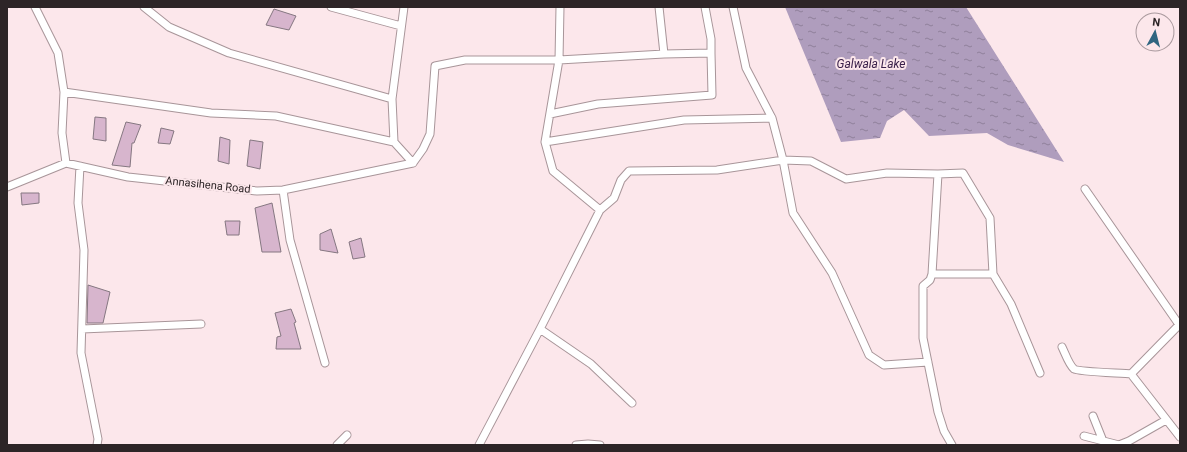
<svg xmlns="http://www.w3.org/2000/svg" width="1187" height="452" font-family="Roboto,sans-serif">
<style>
.water{fill:url(#water-ripples)}
.building{fill:#d7b5cd;stroke:#857781}
.lines{fill:none;stroke-linecap:round;stroke-linejoin:round}
.street-casing{stroke:#a89599;stroke-width:9}
.street{stroke:#fff;stroke-width:7}
.labels{text-anchor:middle;dominant-baseline:central;stroke-width:4;stroke-linejoin:round;paint-order:stroke}
.street-label{font-size:11px;fill:#2d2527;stroke:#fce7eb}
.water-label{font-size:12px;font-style:italic;fill:#3a204a;stroke:#fce7eb}
</style>
<defs>
<pattern id="water-ripples" width="26" height="14" patternUnits="userSpaceOnUse"><rect width="26" height="14" fill="#af9dbd"/><path d="M2 4q2-2 4 0t4 0M15 11q2-2 4 0t4 0" fill="none" stroke="#8f809a"/></pattern>
</defs>
<rect width="100%" height="100%" fill="#fce7eb"/>
<path class="water" d="M785,7H966L1064,162L1008,145L987,133L929,136L904,110L887,121L880,138L841,142Z"/>
<path class="building" d="M274,9L296,16L289,30L266,25Z
M95,117L106,118V141L93,139Z
M126,122L141,125L134,143H132L130,167L112,165Z
M161,128L174,131L170,144L158,143Z
M220,137L230,140L229,164L218,161Z
M250,140L263,142L260,169L247,166Z
M21,193H39V203L22,205Z
M272,203L281,252H262L255,208Z
M225,221H240L239,235H227Z
M331,229L338,253L320,250V234Z
M361,238L365,257L353,259L349,242Z
M88,285L110,292L103,323H87Z
M291,309L296,322L294,323L301,349H276L277,337L281,336L275,313Z"/>
<g class="lines">
<defs>
<path id="street" d="M35,7L58,53L64,92L62,133L66,163
M144,7L169,27L229,53L392,99L394,142L413,163
M331,7L401,26
M560,7L559,60L664,54L659,7
M705,7L711,39V53
M733,7L746,68L772,118L783,160L793,213L832,273L869,355L884,365L928,362
M64,92L211,113L276,116L394,142
M392,99L404,7
M550,114L598,104L712,95L711,53L664,54
M545,142L684,120L772,118
M413,163L423,149L430,134L435,66L465,60H559L545,142L553,171L600,210L614,198L621,180L629,171L717,170L783,160L811,161L846,179L887,173L938,174
M80,166L78,203L84,250L81,353L98,439L97,445
M7,187L66,163L128,177L257,191L283,190L413,163
M1085,189L1180,326
M283,190L290,240L325,363
M932,274H993L990,218L963,173L938,174L932,274L930,280L923,286V338L938,412L944,431L952,445
M993,274L1011,304L1040,373
M82,329L201,324
M540,329L591,364L632,403
M1062,347C1065,353 1069,365 1074,369C1079,372 1122,373 1131,374L1179,325
M1131,374L1180,437
M1093,416L1103,441
M1084,436L1119,445L1129,441L1166,420
M337,445L347,435
M479,445L540,329L600,210
M576,445L588,444L600,445"/>
</defs>
<use href="#street" class="street-casing"/>
<use href="#street" class="street"/>
</g>
<g class="labels">
<g class="street-label">
<text transform="translate(208 185) rotate(6)">Annasihena Road</text>
</g>
<g class="water-label">
<text x="871" y="64">Galwala Lake</text>
</g>
</g>
<rect width="1187" height="452" fill="none" stroke="#2d2527" stroke-width="16"/>
<g transform="translate(1155 32) rotate(7)"><circle r="19" fill="#fce7eb" stroke="#a9999d"/>
<path d="M0-3L7 15L0 10L-7 15Z" fill="#306681"/>
<text y="-6" font-size="11" font-weight="bold" text-anchor="middle" fill="#2d2527">N</text>
</g>
</svg>
